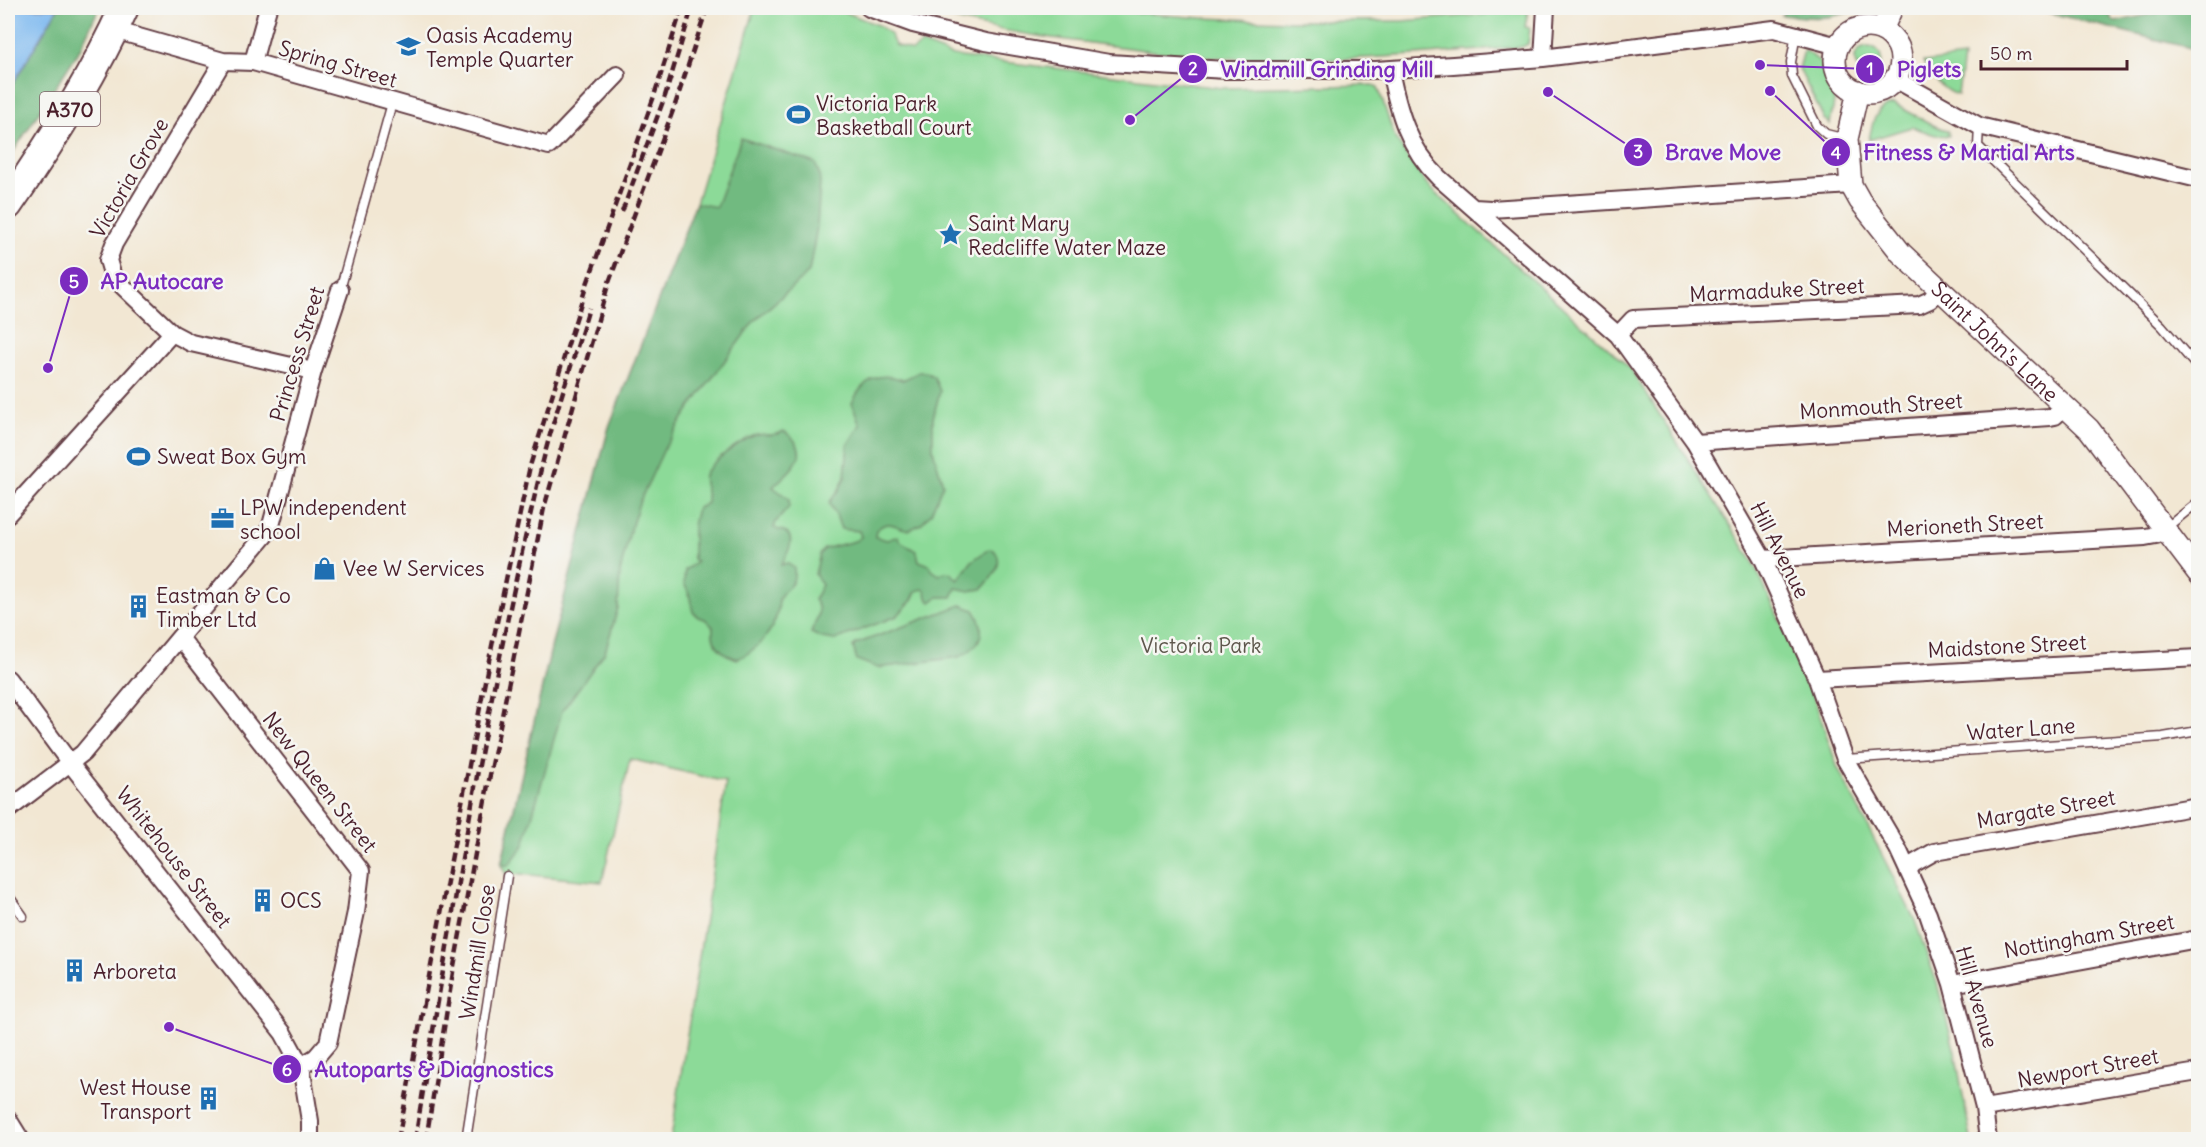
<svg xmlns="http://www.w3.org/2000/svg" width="2206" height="1147" font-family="Delius,sans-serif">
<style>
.green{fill:#8cda98;stroke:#6b7c62;stroke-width:1.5}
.forest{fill:#71ba80;stroke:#5e6c56;stroke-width:1.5}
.water{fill:#7eb9f0;stroke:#646c8e;stroke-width:1.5}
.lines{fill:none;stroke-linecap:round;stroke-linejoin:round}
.service-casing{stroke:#633d44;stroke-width:11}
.minor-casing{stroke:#633d44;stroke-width:20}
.tertiary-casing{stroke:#633d44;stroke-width:24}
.trunk-casing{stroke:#633d44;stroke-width:32}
.service{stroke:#fff;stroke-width:8}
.minor{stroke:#fff;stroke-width:16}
.tertiary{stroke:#fff;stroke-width:21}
.trunk{stroke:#fff;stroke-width:28}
.rail{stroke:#4a1f2b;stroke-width:4.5;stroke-dasharray:9 4.5;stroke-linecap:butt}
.labels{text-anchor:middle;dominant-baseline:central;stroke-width:5;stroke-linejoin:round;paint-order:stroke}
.shield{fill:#f6f6f2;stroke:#7e6067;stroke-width:1.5}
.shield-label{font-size:20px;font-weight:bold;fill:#4a1f2b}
.poi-label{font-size:21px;fill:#4a1f2b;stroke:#f6f6f2;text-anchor:start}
.street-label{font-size:21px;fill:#4a1f2b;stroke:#f6f6f2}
.park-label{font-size:21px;fill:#5e574c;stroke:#f6f6f2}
.leader{fill:none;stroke:#7b2cbf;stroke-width:2}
.callout-dot{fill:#7b2cbf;stroke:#f6f6f2;stroke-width:2}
.mark-label{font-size:18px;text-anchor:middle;font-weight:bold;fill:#fff}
.callout-label{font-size:22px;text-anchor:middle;font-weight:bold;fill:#7b2cbf;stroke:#f6f6f2;stroke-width:5;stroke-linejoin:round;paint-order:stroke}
</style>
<rect width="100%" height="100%" fill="#f6f6f2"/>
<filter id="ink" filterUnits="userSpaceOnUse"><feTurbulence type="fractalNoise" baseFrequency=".0167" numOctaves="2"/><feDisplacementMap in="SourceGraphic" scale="12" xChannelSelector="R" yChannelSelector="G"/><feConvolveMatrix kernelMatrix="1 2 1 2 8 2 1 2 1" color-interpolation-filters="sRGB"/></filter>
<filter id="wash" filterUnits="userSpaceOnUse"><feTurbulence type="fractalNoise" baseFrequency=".008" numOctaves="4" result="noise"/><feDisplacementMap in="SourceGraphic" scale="24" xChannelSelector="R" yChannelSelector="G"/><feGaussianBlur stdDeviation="1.35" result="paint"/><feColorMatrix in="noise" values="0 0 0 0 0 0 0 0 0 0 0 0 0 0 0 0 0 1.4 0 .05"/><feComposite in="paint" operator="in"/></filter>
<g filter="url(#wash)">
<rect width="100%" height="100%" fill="#f2e7d3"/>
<path class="green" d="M755,8H835L880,26L890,34L895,45L912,51L922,44L953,56L1222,88L1373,85L1378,87L1395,138L1426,184L1630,368L1752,560L1809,683L1837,766L1914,918L1937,983L1955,1052L1971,1139H671L726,782L630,759L602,882L520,874L507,876L501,865L553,640L609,427L696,203Z
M914,8H1081L1202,18L1286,21H1402L1528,11L1525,27L1530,28L1528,44L1522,47C1442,53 1362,60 1282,60C1215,60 1148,51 1083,42C1026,35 968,26 914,8Z
M1855 60a13 13 0 1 1 26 0a13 13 0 1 1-26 0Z
M1804,50C1821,59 1835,80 1834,100C1834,108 1831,116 1830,124L1824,119L1799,69Z
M1963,57L1958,95C1944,93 1930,74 1923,62Z
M1894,104L1933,125L1948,131L1949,136L1935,135L1912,127L1869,140C1872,123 1875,107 1894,104Z"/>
<path class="forest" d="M58,8H99L79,51L8,160V92Z
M1788,8H1858C1833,21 1808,18 1781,15Z
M2030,8H2104L2115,22L2179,8H2192L2193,27H2198V50Z
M741,138L815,163L819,173L820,183L817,227L809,272L754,321L685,415L665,447L639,503L630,531L620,572L618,608L605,652L562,711L524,845L509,865H501L553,640L609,427L696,203L716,207Z
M919,372H926L934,377L940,391L933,418V450L943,484L931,513L921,524L909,530C893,527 890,518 876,530L875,537L887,540L898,536L899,540L917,552L919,561L930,565L932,570L939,575L945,572L951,573L958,580L972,561L989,549L994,550C1006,564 991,578 982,589L969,591L956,588L952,597H938L931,602L927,598L926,592L923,589L916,591L912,600L897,616L835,640L822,638L811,633C815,621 824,611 814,600L822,585L815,574L820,554L824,549L855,541L861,537L859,531L841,529L836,515L829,503L840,488L845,477L848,444L860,425L852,403C863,380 878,370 903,380Z
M784,431C816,453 791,469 773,487L789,499V507L776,522L774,528C777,530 781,530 784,531C798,538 786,556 781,565L787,563L794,568C796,591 783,585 779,600C778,603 779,606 778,610C774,631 757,651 737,659C722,654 711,644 713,627L705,619L698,617L693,612L689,594L684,583L685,570L697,562L693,559V526L696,512L698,508L707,503C709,494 701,483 704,475C708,464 745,437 757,435C769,433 769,438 784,431Z
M961,605L974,610C988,631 981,647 959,657L878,668L857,660L853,647L856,644Z"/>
<path class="water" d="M8,8H58L8,92Z"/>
</g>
<g filter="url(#ink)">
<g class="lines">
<defs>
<path id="service" d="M1796,34L1791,62L1792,76L1817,126L1826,134L1846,139
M1979,126L1978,146L2162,326L2198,368
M340,290L392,103
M2166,528L2198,502
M1846,759L2163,737L2198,731
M8,895L23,916
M466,1140L507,876"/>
<path id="minor" d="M869,8L913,24L986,42L1109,63L1226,70H1376L1453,65L1543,58L1774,29L1838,46
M114,30L223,61L253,62L549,146L617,75
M1543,58L1546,8
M223,61L114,244L108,260L113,277L172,333L191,343L313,371
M253,62L268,8
M1390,70C1398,110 1408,148 1439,178L1618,335L1695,442L1763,559L1817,679L1845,759L1898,849L1928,914L1952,984L1984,1108L1988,1140
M1895,79L1979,126L2198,179
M1474,208L1491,209L1851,185
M1618,335L1633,319L1919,305L1930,300L1939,289
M1695,442L2050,417L2055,416L2065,406
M8,514L172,333
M1763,559L2145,537L2156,535L2166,528
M181,639L361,871L356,912L328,1043L316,1057L301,1066
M8,679L70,763L283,1033L301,1066L310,1121V1140
M1817,679L2198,658
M8,810L83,753L270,529L313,371L340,290
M1908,871L1913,864L1934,852L2198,806
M1952,984L2198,939
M1984,1108L2198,1072
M8,1119L21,1140"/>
<g id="tertiary">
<circle cx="1868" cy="60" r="33"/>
<path d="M1882,30L1892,8"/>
<path id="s1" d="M1858,91L1847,139L1851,185L1860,201L1901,253L2089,429L2198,573"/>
</g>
<path id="trunk" d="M8,205C51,143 93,77 124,8"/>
</defs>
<use href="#service" class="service-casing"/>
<use href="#minor" class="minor-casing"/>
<use href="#tertiary" class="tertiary-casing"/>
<use href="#trunk" class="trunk-casing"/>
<use href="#service" class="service"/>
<use href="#minor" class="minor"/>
<use href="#tertiary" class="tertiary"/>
<use href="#trunk" class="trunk"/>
<path class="rail" d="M622,212L665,96L692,8
M398,1140L489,660L530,466L585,290L653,99L682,8
M415,1140C452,915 488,691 541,469C554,415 573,362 589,308
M426,1140L454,966L487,790L544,508L608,285L675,105L707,8"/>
</g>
</g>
<defs>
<symbol id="school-bare" viewBox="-9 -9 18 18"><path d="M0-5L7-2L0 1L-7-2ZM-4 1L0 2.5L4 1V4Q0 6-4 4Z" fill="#1f6fb2" stroke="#f6f6f2" stroke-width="2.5" paint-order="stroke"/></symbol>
<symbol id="stadium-bare" viewBox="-9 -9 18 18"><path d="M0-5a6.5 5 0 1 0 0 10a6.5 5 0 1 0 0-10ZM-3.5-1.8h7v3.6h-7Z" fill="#1f6fb2" stroke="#f6f6f2" stroke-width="2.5" paint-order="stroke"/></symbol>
<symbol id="sight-bare" viewBox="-9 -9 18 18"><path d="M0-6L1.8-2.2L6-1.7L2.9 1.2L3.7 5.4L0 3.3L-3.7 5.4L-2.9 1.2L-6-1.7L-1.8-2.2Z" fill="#1f6fb2" stroke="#f6f6f2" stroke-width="2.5" paint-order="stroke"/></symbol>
<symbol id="office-bare" viewBox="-9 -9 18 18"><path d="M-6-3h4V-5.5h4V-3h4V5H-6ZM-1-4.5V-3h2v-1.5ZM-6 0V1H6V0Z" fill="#1f6fb2" stroke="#f6f6f2" stroke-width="2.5" paint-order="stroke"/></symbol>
<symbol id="shop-bare" viewBox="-9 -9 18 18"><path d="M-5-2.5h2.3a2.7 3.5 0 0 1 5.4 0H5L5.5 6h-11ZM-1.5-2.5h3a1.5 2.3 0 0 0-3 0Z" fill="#1f6fb2" stroke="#f6f6f2" stroke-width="2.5" paint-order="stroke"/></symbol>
<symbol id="building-bare" viewBox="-9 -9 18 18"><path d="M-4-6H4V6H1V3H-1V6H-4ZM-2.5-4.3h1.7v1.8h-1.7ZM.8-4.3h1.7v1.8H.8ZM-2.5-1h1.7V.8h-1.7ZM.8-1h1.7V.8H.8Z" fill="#1f6fb2" stroke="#f6f6f2" stroke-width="2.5" paint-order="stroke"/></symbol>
</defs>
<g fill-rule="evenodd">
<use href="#school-bare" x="392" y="30" width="33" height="33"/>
<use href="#stadium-bare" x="782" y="98" width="33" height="33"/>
<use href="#sight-bare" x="934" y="218" width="33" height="33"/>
<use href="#stadium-bare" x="122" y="440" width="33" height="33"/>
<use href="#office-bare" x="206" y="502" width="33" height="33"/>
<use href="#shop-bare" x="308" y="552" width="33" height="33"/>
<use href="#building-bare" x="122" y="590" width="33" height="33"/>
<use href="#building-bare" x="246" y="884" width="33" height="33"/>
<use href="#building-bare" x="58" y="954" width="33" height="33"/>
<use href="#building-bare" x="192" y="1082" width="33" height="33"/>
</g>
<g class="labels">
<rect class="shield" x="40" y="92" width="60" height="34" rx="4.5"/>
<g class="shield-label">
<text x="70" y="109">A370</text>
</g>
<g class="poi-label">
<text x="426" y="35">Oasis Academy<tspan x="426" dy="24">Temple Quarter</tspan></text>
<text x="816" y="103">Victoria Park<tspan x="816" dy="24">Basketball Court</tspan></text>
<text x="968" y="223">Saint Mary<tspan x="968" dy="24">Redcliffe Water Maze</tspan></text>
<text x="157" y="456">Sweat Box Gym</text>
<text x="240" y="507">LPW independent<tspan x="240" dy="24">school</tspan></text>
<text x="343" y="568">Vee W Services</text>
<text x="156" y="595">Eastman &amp; Co<tspan x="156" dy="24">Timber Ltd</tspan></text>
<text x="280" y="900">OCS</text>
<text x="93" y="971">Arboreta</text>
<text x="191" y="1087" text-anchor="end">West House<tspan x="191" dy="24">Transport</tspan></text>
</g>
<g class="street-label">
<text transform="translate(338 64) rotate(16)">Spring Street</text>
<text transform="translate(129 178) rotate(-60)">Victoria Grove</text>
<text transform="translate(1777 290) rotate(-3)">Marmaduke Street</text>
<text stroke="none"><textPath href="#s1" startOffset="309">Saint John's Lane</textPath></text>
<text transform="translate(297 354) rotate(-73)">Princess Street</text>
<text transform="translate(1881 406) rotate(-4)">Monmouth Street</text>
<text transform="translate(1965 525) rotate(-3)">Merioneth Street</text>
<text transform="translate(1780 550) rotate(63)">Hill Avenue</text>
<text transform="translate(2007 646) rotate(-3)">Maidstone Street</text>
<text transform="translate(2021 729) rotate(-4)">Water Lane</text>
<text transform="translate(320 782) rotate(52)">New Queen Street</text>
<text transform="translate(2046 809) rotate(-10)">Margate Street</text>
<text transform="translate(174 857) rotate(52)">Whitehouse Street</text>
<text transform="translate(2089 936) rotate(-10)">Nottingham Street</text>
<text transform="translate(477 952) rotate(-81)">Windmill Close</text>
<text transform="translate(1977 997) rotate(74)">Hill Avenue</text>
<text transform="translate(2088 1068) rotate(-10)">Newport Street</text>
</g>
<g class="park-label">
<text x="1201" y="645">Victoria Park</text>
</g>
</g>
<path class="leader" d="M1760 65L1870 69M1130 120L1193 69M1548 92L1638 152M1770 91L1836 152M48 368L74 281M169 1027L287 1069"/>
<g class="callout-dot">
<circle cx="1760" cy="65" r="6"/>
<circle cx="1130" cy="120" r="6"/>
<circle cx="1548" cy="92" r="6"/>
<circle cx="1770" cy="91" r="6"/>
<circle cx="48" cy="368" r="6"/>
<circle cx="169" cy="1027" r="6"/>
<circle cx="1870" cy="69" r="15"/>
<circle cx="1193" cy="69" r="15"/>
<circle cx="1638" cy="152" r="15"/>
<circle cx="1836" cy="152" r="15"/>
<circle cx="74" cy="281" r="15"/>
<circle cx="287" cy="1069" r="15"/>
</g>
<g class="mark-label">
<text x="1870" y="75">1</text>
<text x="1193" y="75">2</text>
<text x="1638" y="158">3</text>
<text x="1836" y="159">4</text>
<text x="74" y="288">5</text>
<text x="287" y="1076">6</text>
</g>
<g class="callout-label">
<text x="1929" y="77">Piglets</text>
<text x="1327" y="77">Windmill Grinding Mill</text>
<text x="1723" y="160">Brave Move</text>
<text x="1969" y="160">Fitness &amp; Martial Arts</text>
<text x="162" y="289">AP Autocare</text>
<text x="434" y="1077">Autoparts &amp; Diagnostics</text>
</g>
<rect width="2206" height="1147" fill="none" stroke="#f6f6f2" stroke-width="30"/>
<path d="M1981 60v9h146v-9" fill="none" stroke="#4a1f2b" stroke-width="3"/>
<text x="1990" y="60" font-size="18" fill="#4a1f2b" stroke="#f6f6f2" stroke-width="4.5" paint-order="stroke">50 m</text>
</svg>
